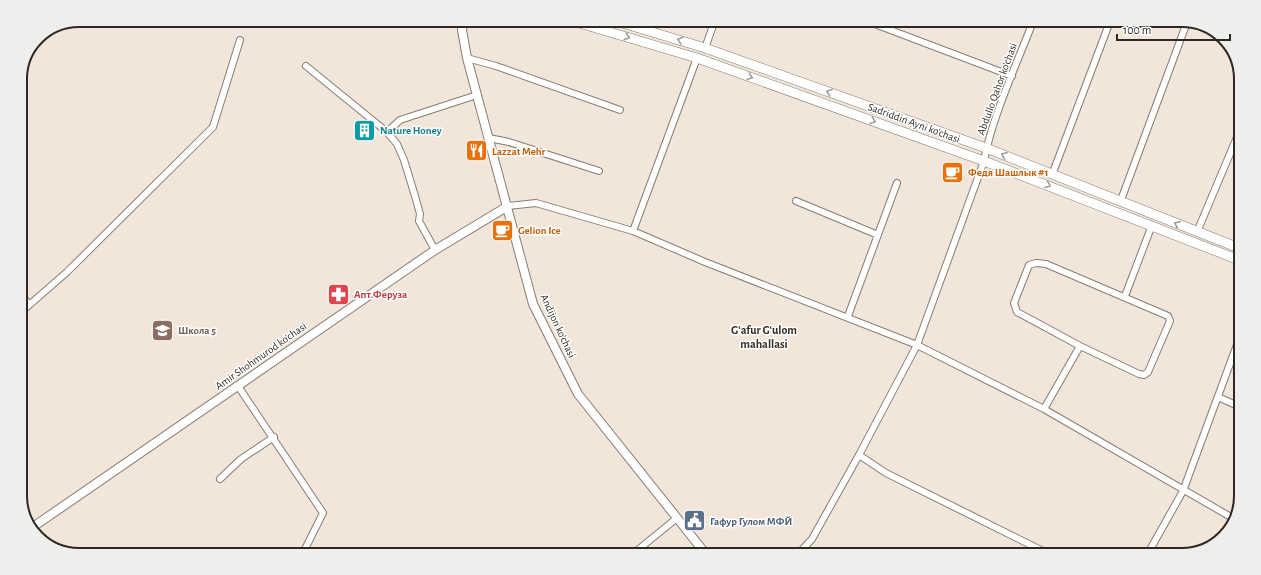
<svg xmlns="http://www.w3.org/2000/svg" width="1261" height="575" font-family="'Alegreya Sans',sans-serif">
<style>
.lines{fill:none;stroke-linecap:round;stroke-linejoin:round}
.minor-casing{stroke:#867c71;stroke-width:8}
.tertiary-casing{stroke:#867c71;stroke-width:10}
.secondary-casing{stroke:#867c71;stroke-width:10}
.minor{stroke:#fff;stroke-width:6}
.tertiary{stroke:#fff;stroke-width:8}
.secondary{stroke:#fff;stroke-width:9}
.oneway{stroke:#a09e9c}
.labels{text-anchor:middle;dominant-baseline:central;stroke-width:3;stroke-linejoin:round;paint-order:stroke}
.street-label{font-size:11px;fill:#2d2824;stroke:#fff}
.culture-label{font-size:11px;font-weight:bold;fill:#0d838f;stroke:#fff;text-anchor:start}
.food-label{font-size:11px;font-weight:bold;fill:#c56008;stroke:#fff;text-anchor:start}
.health-label{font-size:11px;font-weight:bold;fill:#be3a42;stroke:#fff;text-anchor:start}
.education-label{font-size:11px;font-weight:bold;fill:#785e54;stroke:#fff;text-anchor:start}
.service-label{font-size:11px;font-weight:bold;fill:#4e5e75;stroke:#fff;text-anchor:start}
.neighbourhood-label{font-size:12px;font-weight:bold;fill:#372e24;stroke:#fff}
.rim{fill:none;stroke:#2d2824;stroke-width:2}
</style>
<rect width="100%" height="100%" fill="#f2e6da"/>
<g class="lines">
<defs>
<path id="minor" d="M872,23L1012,76
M705,48L714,23
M467,58L496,66L620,110
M306,66L387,132L397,144L404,160L415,196L420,214L419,221L435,250
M387,132L400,120L477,95
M489,138L509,142L599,171
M1052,175L1109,24
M1121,200L1186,25
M796,201L878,235
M508,206L536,203L633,231L705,262L917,345L1044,409L1236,520
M633,231L697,58
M1197,232L1240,130
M1036,263L1046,264L1168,316L1170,321L1148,372L1144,375L1139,374L1080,346L1017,312L1014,303L1029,265Z
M20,292L29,305
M1125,296L1152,225
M20,313L67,272L213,127L240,40
M848,316L897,183
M238,386L323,513L304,551
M1218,397L1238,406
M1044,409L1080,346
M859,455L886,473L1049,554
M220,479L241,459L274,437
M634,553L677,518
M799,553L812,539L859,455L917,345L984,161C992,117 1016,66 1032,24
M1147,555L1183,491L1238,342"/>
<path id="tertiary" d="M463,22L462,30L467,58L533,304L578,394L705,553
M30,529L435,250L508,206"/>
<path id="secondary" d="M576,22L697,58L984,161L1239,260
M619,22L705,48L986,148L1239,248"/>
</defs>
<use href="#minor" class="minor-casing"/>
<use href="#tertiary" class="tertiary-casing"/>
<use href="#secondary" class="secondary-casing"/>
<use href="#minor" class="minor"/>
<use href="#tertiary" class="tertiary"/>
<use href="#secondary" class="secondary"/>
</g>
<defs><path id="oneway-chevron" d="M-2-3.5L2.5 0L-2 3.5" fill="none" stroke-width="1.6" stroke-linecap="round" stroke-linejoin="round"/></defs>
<g class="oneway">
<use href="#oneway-chevron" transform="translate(627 37) rotate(17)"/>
<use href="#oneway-chevron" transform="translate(680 40) rotate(-164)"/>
<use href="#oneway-chevron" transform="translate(750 77) rotate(20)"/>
<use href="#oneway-chevron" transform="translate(829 92) rotate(-160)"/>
<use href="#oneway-chevron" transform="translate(873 121) rotate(20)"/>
<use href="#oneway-chevron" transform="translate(1004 155) rotate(-158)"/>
<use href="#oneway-chevron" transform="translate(1048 185) rotate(21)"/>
<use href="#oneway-chevron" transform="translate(1177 224) rotate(-157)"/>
</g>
<defs>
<symbol id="building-square" viewBox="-11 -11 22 22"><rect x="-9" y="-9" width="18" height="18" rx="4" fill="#0f9aa8" stroke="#fff"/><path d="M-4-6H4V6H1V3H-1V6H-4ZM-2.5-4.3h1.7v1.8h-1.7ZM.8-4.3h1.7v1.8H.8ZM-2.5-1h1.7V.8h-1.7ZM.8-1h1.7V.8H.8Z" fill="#fff"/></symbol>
<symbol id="restaurant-square" viewBox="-11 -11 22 22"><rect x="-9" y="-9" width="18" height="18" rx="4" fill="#e8710a" stroke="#fff"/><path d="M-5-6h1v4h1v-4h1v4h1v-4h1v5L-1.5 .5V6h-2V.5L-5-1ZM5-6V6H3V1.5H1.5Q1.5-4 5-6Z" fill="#fff"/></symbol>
<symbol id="cafe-square" viewBox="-11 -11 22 22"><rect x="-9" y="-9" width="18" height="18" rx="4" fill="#e8710a" stroke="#fff"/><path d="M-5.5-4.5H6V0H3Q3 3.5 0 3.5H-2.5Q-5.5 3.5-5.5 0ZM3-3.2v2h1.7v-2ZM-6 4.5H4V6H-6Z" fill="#fff"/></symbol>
<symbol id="pharmacy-square" viewBox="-11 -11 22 22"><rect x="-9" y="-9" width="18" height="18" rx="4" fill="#e0444e" stroke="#fff"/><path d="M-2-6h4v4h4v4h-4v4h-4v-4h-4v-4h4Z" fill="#fff"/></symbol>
<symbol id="school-square" viewBox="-11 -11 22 22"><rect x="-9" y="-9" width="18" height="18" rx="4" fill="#8d6e63" stroke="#fff"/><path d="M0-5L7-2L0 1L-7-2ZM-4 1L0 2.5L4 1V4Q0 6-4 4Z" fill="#fff"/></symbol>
<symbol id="civic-square" viewBox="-11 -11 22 22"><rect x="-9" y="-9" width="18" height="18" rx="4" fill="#5c6f8a" stroke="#fff"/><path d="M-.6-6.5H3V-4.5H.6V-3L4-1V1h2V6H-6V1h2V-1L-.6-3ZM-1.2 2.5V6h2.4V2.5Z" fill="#fff"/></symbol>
</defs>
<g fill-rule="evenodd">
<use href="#building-square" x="352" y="118" width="25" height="25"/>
<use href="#restaurant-square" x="464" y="138" width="25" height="25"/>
<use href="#cafe-square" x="940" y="160" width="25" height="25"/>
<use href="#cafe-square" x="490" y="218" width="25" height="25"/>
<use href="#pharmacy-square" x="326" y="282" width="25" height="25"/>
<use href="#school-square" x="150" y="318" width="25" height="25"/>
<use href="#civic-square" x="682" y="508" width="25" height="25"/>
</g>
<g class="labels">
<g class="street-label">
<text transform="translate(997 89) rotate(-70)">Abdullo Qahor ko'chasi</text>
<text transform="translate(914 123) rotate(20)">Sadriddin Ayni ko'chasi</text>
<text transform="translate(558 326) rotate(65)">Andijon ko'chasi</text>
<text transform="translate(261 356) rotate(-35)">Amir Shohmurod ko'chasi</text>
</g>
<g class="culture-label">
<text x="380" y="130">Nature Honey</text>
</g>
<g class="food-label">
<text x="492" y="151">Lazzat Mehr</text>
<text x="968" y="172">Федя Шашлык #1</text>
<text x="518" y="230">Gelion Ice</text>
</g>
<g class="health-label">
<text x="354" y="294">Апт.Феруза</text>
</g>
<g class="education-label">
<text x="178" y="330">Школа 5</text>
</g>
<g class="service-label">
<text x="710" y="521">Гафур Гулом МФЙ</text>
</g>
<g class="neighbourhood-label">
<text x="764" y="330">Gʻafur Gʻulom<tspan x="764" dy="14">mahallasi</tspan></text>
</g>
</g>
<path d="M0 0H1261V575H0ZM79 27H1182A52 52 0 0 1 1234 79V496A52 52 0 0 1 1182 548H79A52 52 0 0 1 27 496V79A52 52 0 0 1 79 27Z" fill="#eeeeed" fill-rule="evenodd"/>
<path class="rim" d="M79 27H1182A52 52 0 0 1 1234 79V496A52 52 0 0 1 1182 548H79A52 52 0 0 1 27 496V79A52 52 0 0 1 79 27Z"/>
<path d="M1117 34v6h113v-6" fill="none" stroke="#2d2824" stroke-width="2"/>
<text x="1123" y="34" font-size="12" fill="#2d2824" stroke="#ffffff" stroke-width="3" paint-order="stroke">100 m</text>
</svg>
